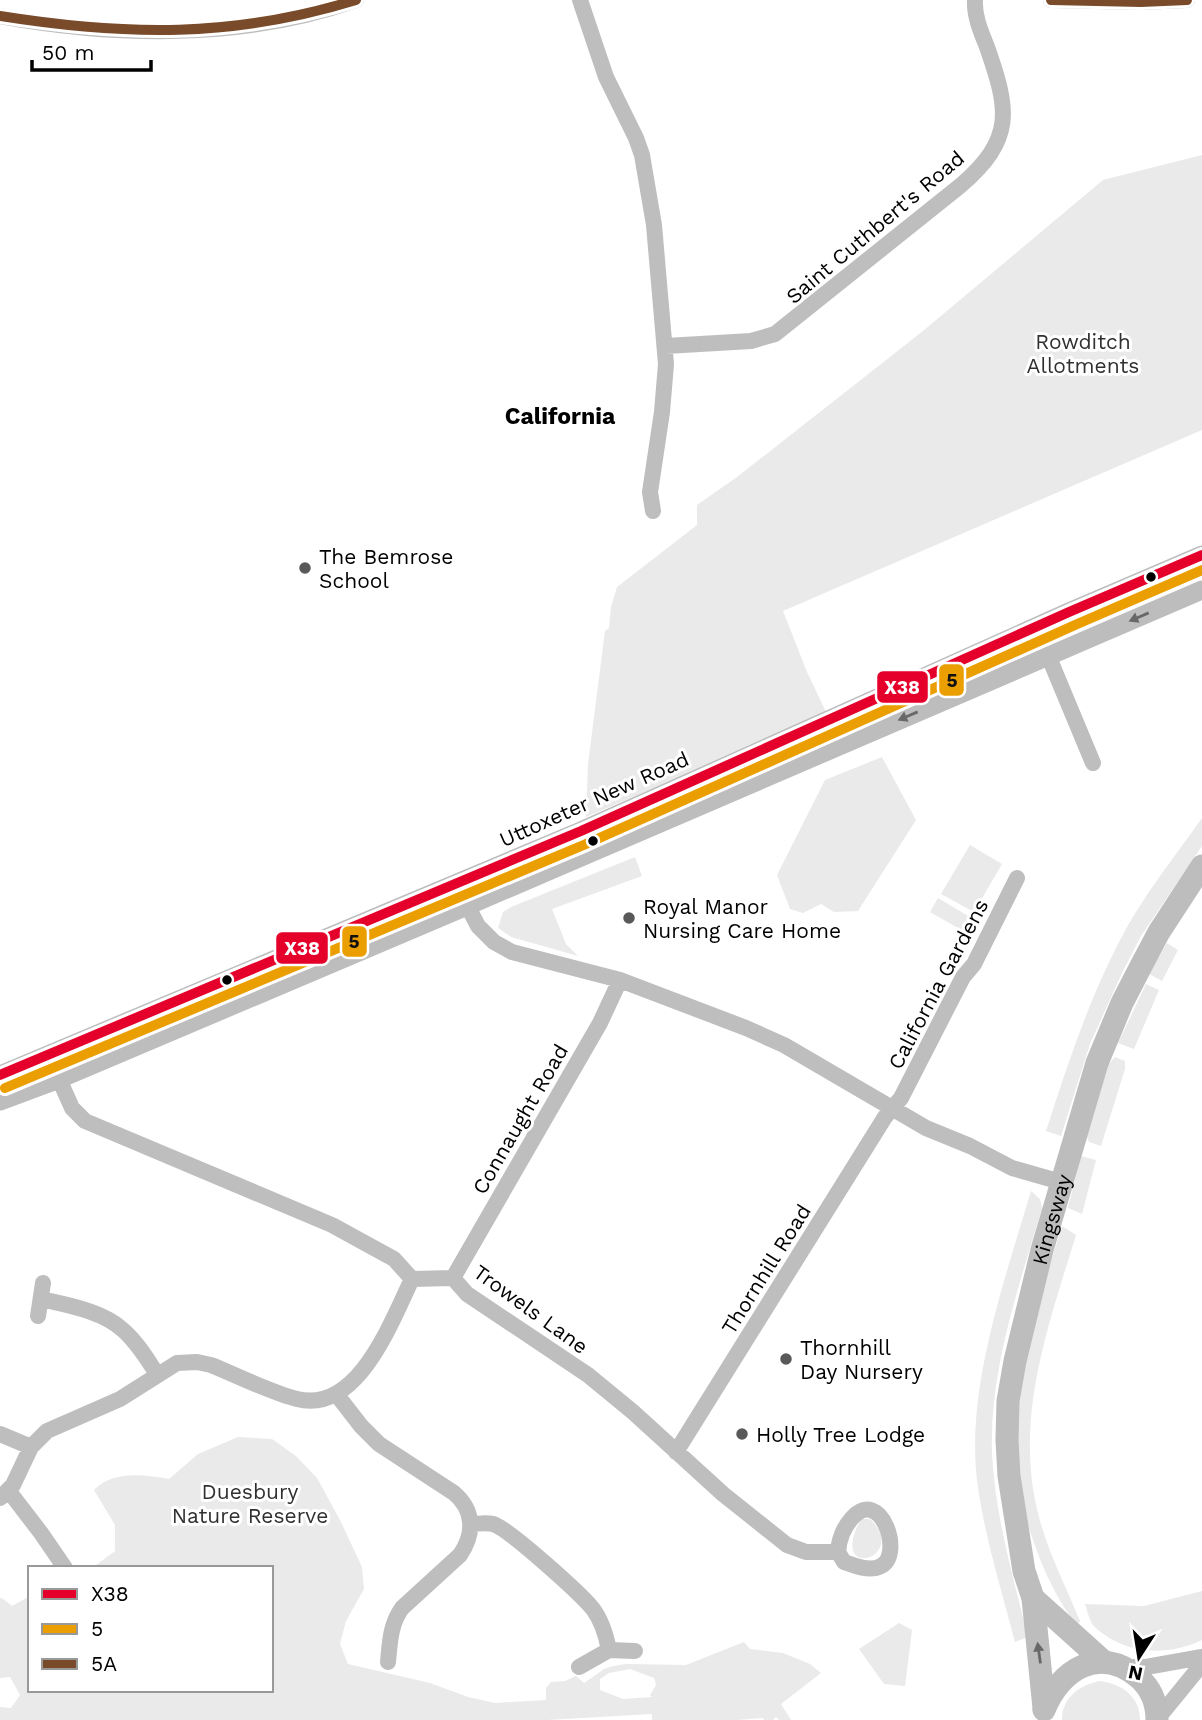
<svg xmlns="http://www.w3.org/2000/svg" width="1202" height="1720" font-family="'Work Sans',sans-serif">
<style>
.green{fill:#eaeaea;fill-rule:evenodd}
.lines{fill:none;stroke-linecap:round;stroke-linejoin:round}
.minor{stroke:#bebebe;stroke-width:16}
.major{stroke:#bdbdbd;stroke-width:19}
.highway{stroke:#bdbdbd;stroke-width:23}
.bus-1-casing{stroke:#fff;stroke-width:16}
.bus-2-casing{stroke:#fff;stroke-width:16}
.bus-3-casing{stroke:#fff;stroke-width:16}
.bus-1{stroke:#e4002b;stroke-width:10}
.bus-2{stroke:#eb9e00;stroke-width:10}
.bus-3{stroke:#7a4b2a;stroke-width:10}
.oneway{fill:#686868}
.poi-dot{fill:#595959;stroke:#fff;stroke-width:2.5}
.bus-dot{fill:#000;stroke:#fff;stroke-width:2.5}
.labels{text-anchor:middle;dominant-baseline:central;stroke-width:6;stroke-linejoin:round;paint-order:stroke}
.street-label{font-size:21px;fill:#000;stroke:#fff}
.park-label{font-size:21px;fill:#303030;stroke:#fff}
.poi-label{font-size:21px;fill:#000;stroke:#fff;text-anchor:start}
.neighbourhood-label{font-size:23px;font-weight:bold;fill:#000;stroke:#fff}
.line-badge{stroke:#fff;stroke-width:2.5}
.badge-label{font-size:19px;text-anchor:middle;font-weight:bold;fill:#fff}
.pale-badge-label{font-size:19px;text-anchor:middle;font-weight:bold;fill:#111}
</style>
<rect width="100%" height="100%" fill="#fff"/>
<path class="green" d="M1202,155V430L783,611L807,672L827,714L586,817L588,764L605,631L609,628L611,607L617,587L697,525V505L737,477L923,331L1103,180Z
M882,757L916,820L858,911L834,912L821,904L803,913L790,909L777,875L825,780Z
M1202,818V846L1141,936L1122,973L1090,1044L1061,1136L1046,1131C1067,1066 1088,1002 1119,942C1141,898 1174,858 1202,818Z
M970,845L1002,864L974,912L941,894Z
M635,857L642,876L552,909L566,944L578,956L511,937L498,928L503,912L511,907Z
M938,898L980,923L972,936L930,912Z
M1167,943L1178,950L1162,981L1149,974Z
M1146,984L1159,990L1134,1049L1118,1043Z
M1115,1057L1125,1061V1069L1101,1146L1089,1142L1087,1137L1108,1065Z
M1081,1156L1096,1160L1082,1214L1068,1208Z
M1031,1191L1040,1199L1042,1208C1019,1287 989,1370 992,1453C995,1515 1013,1577 1028,1637L1015,1642C1001,1588 984,1535 977,1480C966,1388 1005,1279 1031,1191Z
M1062,1226L1076,1235C1048,1327 1013,1420 1039,1517C1048,1552 1066,1587 1080,1621L1077,1626C1052,1592 1040,1562 1027,1522C1021,1503 1015,1484 1014,1465C1010,1386 1039,1301 1062,1226Z
M238,1437L272,1439L296,1456L317,1478L340,1520L362,1567L364,1589L346,1621L340,1644L348,1664L430,1683L468,1697L495,1703L546,1700V1688L551,1682L565,1681L576,1676L584,1683L604,1669L613,1666L626,1664L686,1665L744,1642L750,1649L783,1653L810,1664L821,1673L781,1704L791,1720H779L776,1717L773,1720H764L763,1718L737,1720H652V1714L547,1720H0V1707L11,1708L20,1695L10,1677L0,1678V1598H2L12,1606L30,1596V1690H271V1568H92L115,1551V1525L94,1490C114,1470 144,1475 169,1479L198,1454ZM630,1669L654,1678L656,1685L650,1695L652,1697L623,1699L600,1690V1679L609,1673Z
M861,1519H870C911,1558 826,1583 861,1519Z
M1202,1591V1640C1172,1654 1140,1655 1111,1639C1105,1635 1097,1630 1093,1625C1089,1619 1087,1610 1085,1604L1144,1606Z
M899,1623L912,1630L905,1686L884,1684L859,1649Z
M1100,1681C1122,1684 1140,1696 1140,1720H1062C1062,1697 1080,1685 1100,1681Z"/>
<g class="lines">
<path class="minor" d="M580,0L606,77L636,138L642,155L654,225L666,364L662,412L650,492L653,511
M1051,0L1141,2L1187,0
M0,16C115,37 244,40 356,0
M666,346L751,341L775,334L960,186C1015,139 1009,110 987,47C981,32 974,16 975,0
M1048,655L1093,763
M456,884L478,926L494,942L512,952L620,980L746,1028L784,1045L926,1128L970,1146L1012,1168L1061,1182
M48,1054L72,1108L85,1121L332,1225L394,1259L412,1279L453,1278L467,1294L588,1375L633,1412L723,1494L787,1545L806,1552H838C839,1539 843,1528 852,1518C881,1486 904,1555 881,1566C870,1572 855,1566 844,1562L838,1552
M453,1278L600,1023L620,980
M41,1299C67,1305 103,1311 123,1330C137,1342 147,1359 157,1374
M38,1316L43,1283
M337,1395L361,1426L379,1444L454,1493C474,1510 475,1533 460,1555L402,1608C390,1625 390,1642 388,1662
M0,1434L31,1447
M676,1452L885,1117L901,1098L963,977L974,964L1017,878
M8,1490L41,1533L65,1568
M0,1498L13,1485L31,1447L47,1431L120,1399L177,1363L197,1362L211,1365C236,1375 272,1393 297,1399C358,1414 391,1322 412,1279
M471,1524C477,1524 486,1522 493,1524C508,1528 581,1594 593,1609C602,1621 606,1635 609,1650
M579,1667L609,1650L635,1651
M1124,1667H1146L1202,1657
M1158,1718L1202,1664"/>
<path class="major" d="M0,1075L581,831L1069,612L1202,555
M0,1101L59,1079L467,906L1202,590"/>
<g class="highway">
<path d="M1033,1598L1103,1661"/>
<path id="s1" d="M1044,1708L1033,1598L1024,1571L1009,1476L1007,1440L1008,1401L1015,1361L1042,1250L1097,1063L1122,1003L1140,968L1159,932L1202,866"/>
<path d="M1044,1710C1060,1669 1100,1645 1138,1677C1151,1688 1157,1703 1157,1720"/>
</g>
<defs>
<path id="bus-1" d="M0,1075L581,831L1069,612L1202,555"/>
<path id="bus-2" d="M5,1088L586,844L1075,625L1202,570"/>
<path id="bus-3" d="M1051,0L1141,2L1187,0
M0,16C126,36 233,38 356,0"/>
</defs>
<use href="#bus-1" class="bus-1-casing"/>
<use href="#bus-2" class="bus-2-casing"/>
<use href="#bus-3" class="bus-3-casing"/>
<use href="#bus-1" class="bus-1"/>
<use href="#bus-2" class="bus-2"/>
<use href="#bus-3" class="bus-3"/>
</g>
<defs><path id="oneway-solid" d="M-6-.8H1V-3.2L6.5 0L1 3.2V.8H-6Z" transform="scale(1.75)"/></defs>
<g class="oneway">
<use href="#oneway-solid" transform="translate(1139 617) rotate(157)"/>
<use href="#oneway-solid" transform="translate(908 716) rotate(157)"/>
<use href="#oneway-solid" transform="translate(1039 1653) rotate(-98)"/>
</g>
<g class="poi-dot">
<circle cx="305" cy="568" r="7"/>
<circle cx="629" cy="918" r="7"/>
<circle cx="786" cy="1359" r="7"/>
<circle cx="742" cy="1434" r="7"/>
</g>
<g class="bus-dot">
<circle cx="1151" cy="577" r="6"/>
<circle cx="593" cy="841" r="6"/>
<circle cx="227" cy="980" r="6"/>
</g>
<g class="labels">
<g class="street-label">
<text transform="translate(875 227) rotate(-40)">Saint Cuthbert's Road</text>
<text transform="translate(594 799) rotate(-24)">Uttoxeter New Road</text>
<text transform="translate(938 984) rotate(-62)">California Gardens</text>
<text transform="translate(520 1119) rotate(-60)">Connaught Road</text>
<text stroke="none"><textPath href="#s1" startOffset="497">Kingsway</textPath></text>
<text transform="translate(766 1269) rotate(-58)">Thornhill Road</text>
<text transform="translate(531 1309) rotate(36)">Trowels Lane</text>
</g>
<g class="park-label">
<text x="1083" y="341">Rowditch<tspan x="1083" dy="24">Allotments</tspan></text>
<text x="250" y="1491">Duesbury<tspan x="250" dy="24">Nature Reserve</tspan></text>
</g>
<g class="poi-label">
<text x="319" y="556">The Bemrose<tspan x="319" dy="24">School</tspan></text>
<text x="643" y="906">Royal Manor<tspan x="643" dy="24">Nursing Care Home</tspan></text>
<text x="800" y="1347">Thornhill<tspan x="800" dy="24">Day Nursery</tspan></text>
<text x="756" y="1434">Holly Tree Lodge</text>
</g>
<g class="neighbourhood-label">
<text x="560" y="416">California</text>
</g>
</g>
<g class="line-badge">
<rect x="938" y="663" width="27" height="34" rx="7" fill="#eb9e00"/>
<rect x="876" y="670" width="53" height="34" rx="7" fill="#e4002b"/>
<rect x="341" y="925" width="27" height="33" rx="7" fill="#eb9e00"/>
<rect x="275" y="931" width="54" height="34" rx="7" fill="#e4002b"/>
</g>
<g class="badge-label">
<text x="902" y="694">X38</text>
<text x="302" y="955">X38</text>
</g>
<g class="pale-badge-label">
<text x="952" y="687">5</text>
<text x="354" y="948">5</text>
</g>
<rect x="28" y="1566" width="245" height="126" fill="#ffffff" stroke="#999999" stroke-width="2"/>
<rect x="42" y="1589" width="35" height="10" fill="#e4002b" stroke="#999999" stroke-width="2"/>
<text x="91" y="1601" font-size="21" fill="#000000">X38</text>
<rect x="42" y="1624" width="35" height="10" fill="#eb9e00" stroke="#999999" stroke-width="2"/>
<text x="91" y="1636" font-size="21" fill="#000000">5</text>
<rect x="42" y="1659" width="35" height="10" fill="#7a4b2a" stroke="#999999" stroke-width="2"/>
<text x="91" y="1671" font-size="21" fill="#000000">5A</text>
<g transform="translate(1139 1657) rotate(192)" stroke="#ffffff" stroke-width="5" paint-order="stroke">
<path d="M0-5L12 26L0 18L-12 26Z" fill="#000000"/>
<text y="-10" font-size="19" font-weight="bold" text-anchor="middle" fill="#000000">N</text>
</g>
<path d="M32 60v10h119v-10" fill="none" stroke="#000000" stroke-width="3.5"/>
<text x="42" y="60" font-size="21" fill="#000000" stroke="#ffffff" stroke-width="5" paint-order="stroke">50 m</text>
</svg>
